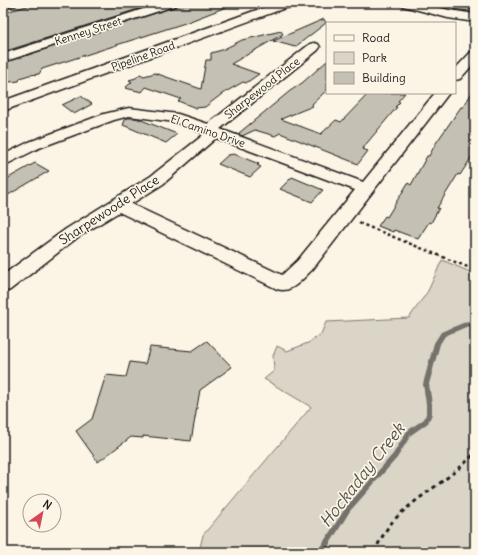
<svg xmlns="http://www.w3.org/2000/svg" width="478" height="555" font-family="Delius,sans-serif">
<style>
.green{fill:#dbd5c8;stroke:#7c7872}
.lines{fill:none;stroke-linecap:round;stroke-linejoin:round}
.stream{fill:#75726c;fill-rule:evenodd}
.building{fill:#c4c0b3;stroke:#1c1c1c}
.minor-casing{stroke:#1c1c1c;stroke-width:3}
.tertiary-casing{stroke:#1c1c1c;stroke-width:3}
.secondary-casing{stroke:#1c1c1c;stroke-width:3}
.path-far1{stroke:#1c1c1c;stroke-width:2.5;stroke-dasharray:3 3;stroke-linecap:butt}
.path{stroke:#1c1c1c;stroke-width:3;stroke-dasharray:4 4;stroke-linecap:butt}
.minor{fill:#fcf5e5;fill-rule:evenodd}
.tertiary{fill:#fcf5e5;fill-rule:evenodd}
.secondary{fill:#fcf5e5;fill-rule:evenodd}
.labels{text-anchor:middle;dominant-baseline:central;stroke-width:3.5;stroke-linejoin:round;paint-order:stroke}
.far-street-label{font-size:11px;fill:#1c1c1c;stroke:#fcf5e5}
.street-label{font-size:13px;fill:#1c1c1c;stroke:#fcf5e5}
.near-water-label{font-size:17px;font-style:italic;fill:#575551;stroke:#fcf5e5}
</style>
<rect width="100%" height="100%" fill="#fcf5e5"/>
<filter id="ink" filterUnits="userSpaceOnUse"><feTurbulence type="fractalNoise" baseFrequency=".025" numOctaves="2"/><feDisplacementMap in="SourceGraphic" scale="8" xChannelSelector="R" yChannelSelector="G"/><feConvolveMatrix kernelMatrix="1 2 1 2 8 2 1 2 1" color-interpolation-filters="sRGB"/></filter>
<g filter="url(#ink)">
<path class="green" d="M442,260L475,274V552H199L203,535L311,407L264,379L274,371L273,356L277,346L287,351L308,343L321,334L326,322L409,318L428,291Z"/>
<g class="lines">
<path class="stream" d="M475,321V325L466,327L445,336L440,344L429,384L432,404V414L428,423L411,435L397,458L350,511L325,552H317L346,507L393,454L407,431L424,419L426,414V404L423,384L434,343L441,332L463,323Z"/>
</g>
<path class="building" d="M37,3H157L3,52V13Z
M179,3L234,4L185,23L42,69L39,74L29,75L20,78L19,81L10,82L3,76V63L177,6Z
M456,3H475V4L469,11L451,9Z
M324,19L326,23L295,47L273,41Z
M281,31L283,34L231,64L259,74L246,83L243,82L222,94L205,107L196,108L178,101L181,99L146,87L142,92L125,88L132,82L129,80L136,78L140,74L144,76L155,73L201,89L206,60H211V53L222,50L242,40Z
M327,61V90L312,104L313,106L281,119L321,134L336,120L341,122L369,93H405L398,101L400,102L395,107H397L362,149L368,151L358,164L280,133L275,136L255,130L242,136L240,135L239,133L290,91L302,83Z
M475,88V152L460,175L458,174L437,208H439L431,223L429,222L418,239L394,230L393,232L378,226L385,216L387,217L408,183L411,185L427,156H429L436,143L461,107H463Z
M81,96L92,104L74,114L62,105Z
M126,118H136L177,134L166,143L123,125Z
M234,154L259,164L257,165L261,167L250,177L218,164L228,155Z
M35,163L49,171L3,198V181Z
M292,177L323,190L312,202L280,189Z
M207,341L232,367L200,390L191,441L143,436V438L131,437L98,462L76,431L92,419L106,375L126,377L130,362L145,364L150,347L192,351Z"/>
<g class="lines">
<defs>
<path id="minor" d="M3,3H17L16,5L3,8Z
M162,3H178L177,5L3,62V54Z
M314,43L318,44L320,47L318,50L220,129L363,182L435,93H449L312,270C302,279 292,294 277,289L119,212L78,237L10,290L3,292V275L66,229L151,176L202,136L203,133L175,122L129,116L114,120L39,148L3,166V155L29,142L104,114L129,108L178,114L208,124L310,44ZM216,138L355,190L298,260L282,275L131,204L163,184Z
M475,51V62L460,79L455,80V69L471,52Z"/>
<path id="tertiary" d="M401,3H421L449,10L475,14V22L448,18L403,6Z"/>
<path id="secondary" d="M276,3H300L298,6L285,8L3,111V101Z"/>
</defs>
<use href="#minor" class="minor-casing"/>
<use href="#tertiary" class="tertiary-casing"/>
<use href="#secondary" class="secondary-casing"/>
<path class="path-far1" d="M359,223L475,270"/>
<path class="path" d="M374,552C381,539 387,526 398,516C422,493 452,478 475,453"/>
<use href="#minor" class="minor"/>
<use href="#tertiary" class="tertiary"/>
<use href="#secondary" class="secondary"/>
</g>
</g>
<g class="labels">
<g class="far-street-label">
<text transform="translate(88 31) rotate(-18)">Kenney Street</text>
<text transform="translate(143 56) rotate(-20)">Pipeline Road</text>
<text transform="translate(262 88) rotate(-38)">Sharpewood Place</text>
<text transform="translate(208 131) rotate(19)">El Camino Drive</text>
</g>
<g class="street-label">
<text transform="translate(109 210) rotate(-33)">Sharpewoode Place</text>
</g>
<g class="near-water-label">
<text transform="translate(362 475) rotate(-52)">Hockaday Creek</text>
</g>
</g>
<rect width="478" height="555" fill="none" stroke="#fcf5e5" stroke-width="16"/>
<rect x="8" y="8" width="462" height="539" fill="none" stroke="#1c1c1c" stroke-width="1.5" filter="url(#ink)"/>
<rect x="326" y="22" width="130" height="72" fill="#fcf5e5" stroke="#a29e95"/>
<rect x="334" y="35" width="20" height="6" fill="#fcf5e5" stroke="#a29e95"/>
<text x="362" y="42" font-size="12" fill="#1c1c1c">Road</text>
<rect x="334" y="52" width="20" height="12" fill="#dbd5c8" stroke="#a29e95"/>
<text x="362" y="62" font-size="12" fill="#1c1c1c">Park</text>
<rect x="334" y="72" width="20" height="12" fill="#c4c0b3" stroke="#a29e95"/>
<text x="362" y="82" font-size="12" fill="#1c1c1c">Building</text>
<g transform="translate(42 513) rotate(33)"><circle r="19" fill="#fcf5e5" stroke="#a29e95"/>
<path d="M0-3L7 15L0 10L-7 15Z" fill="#d1495b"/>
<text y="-6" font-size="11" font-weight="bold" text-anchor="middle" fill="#1c1c1c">N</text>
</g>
</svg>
